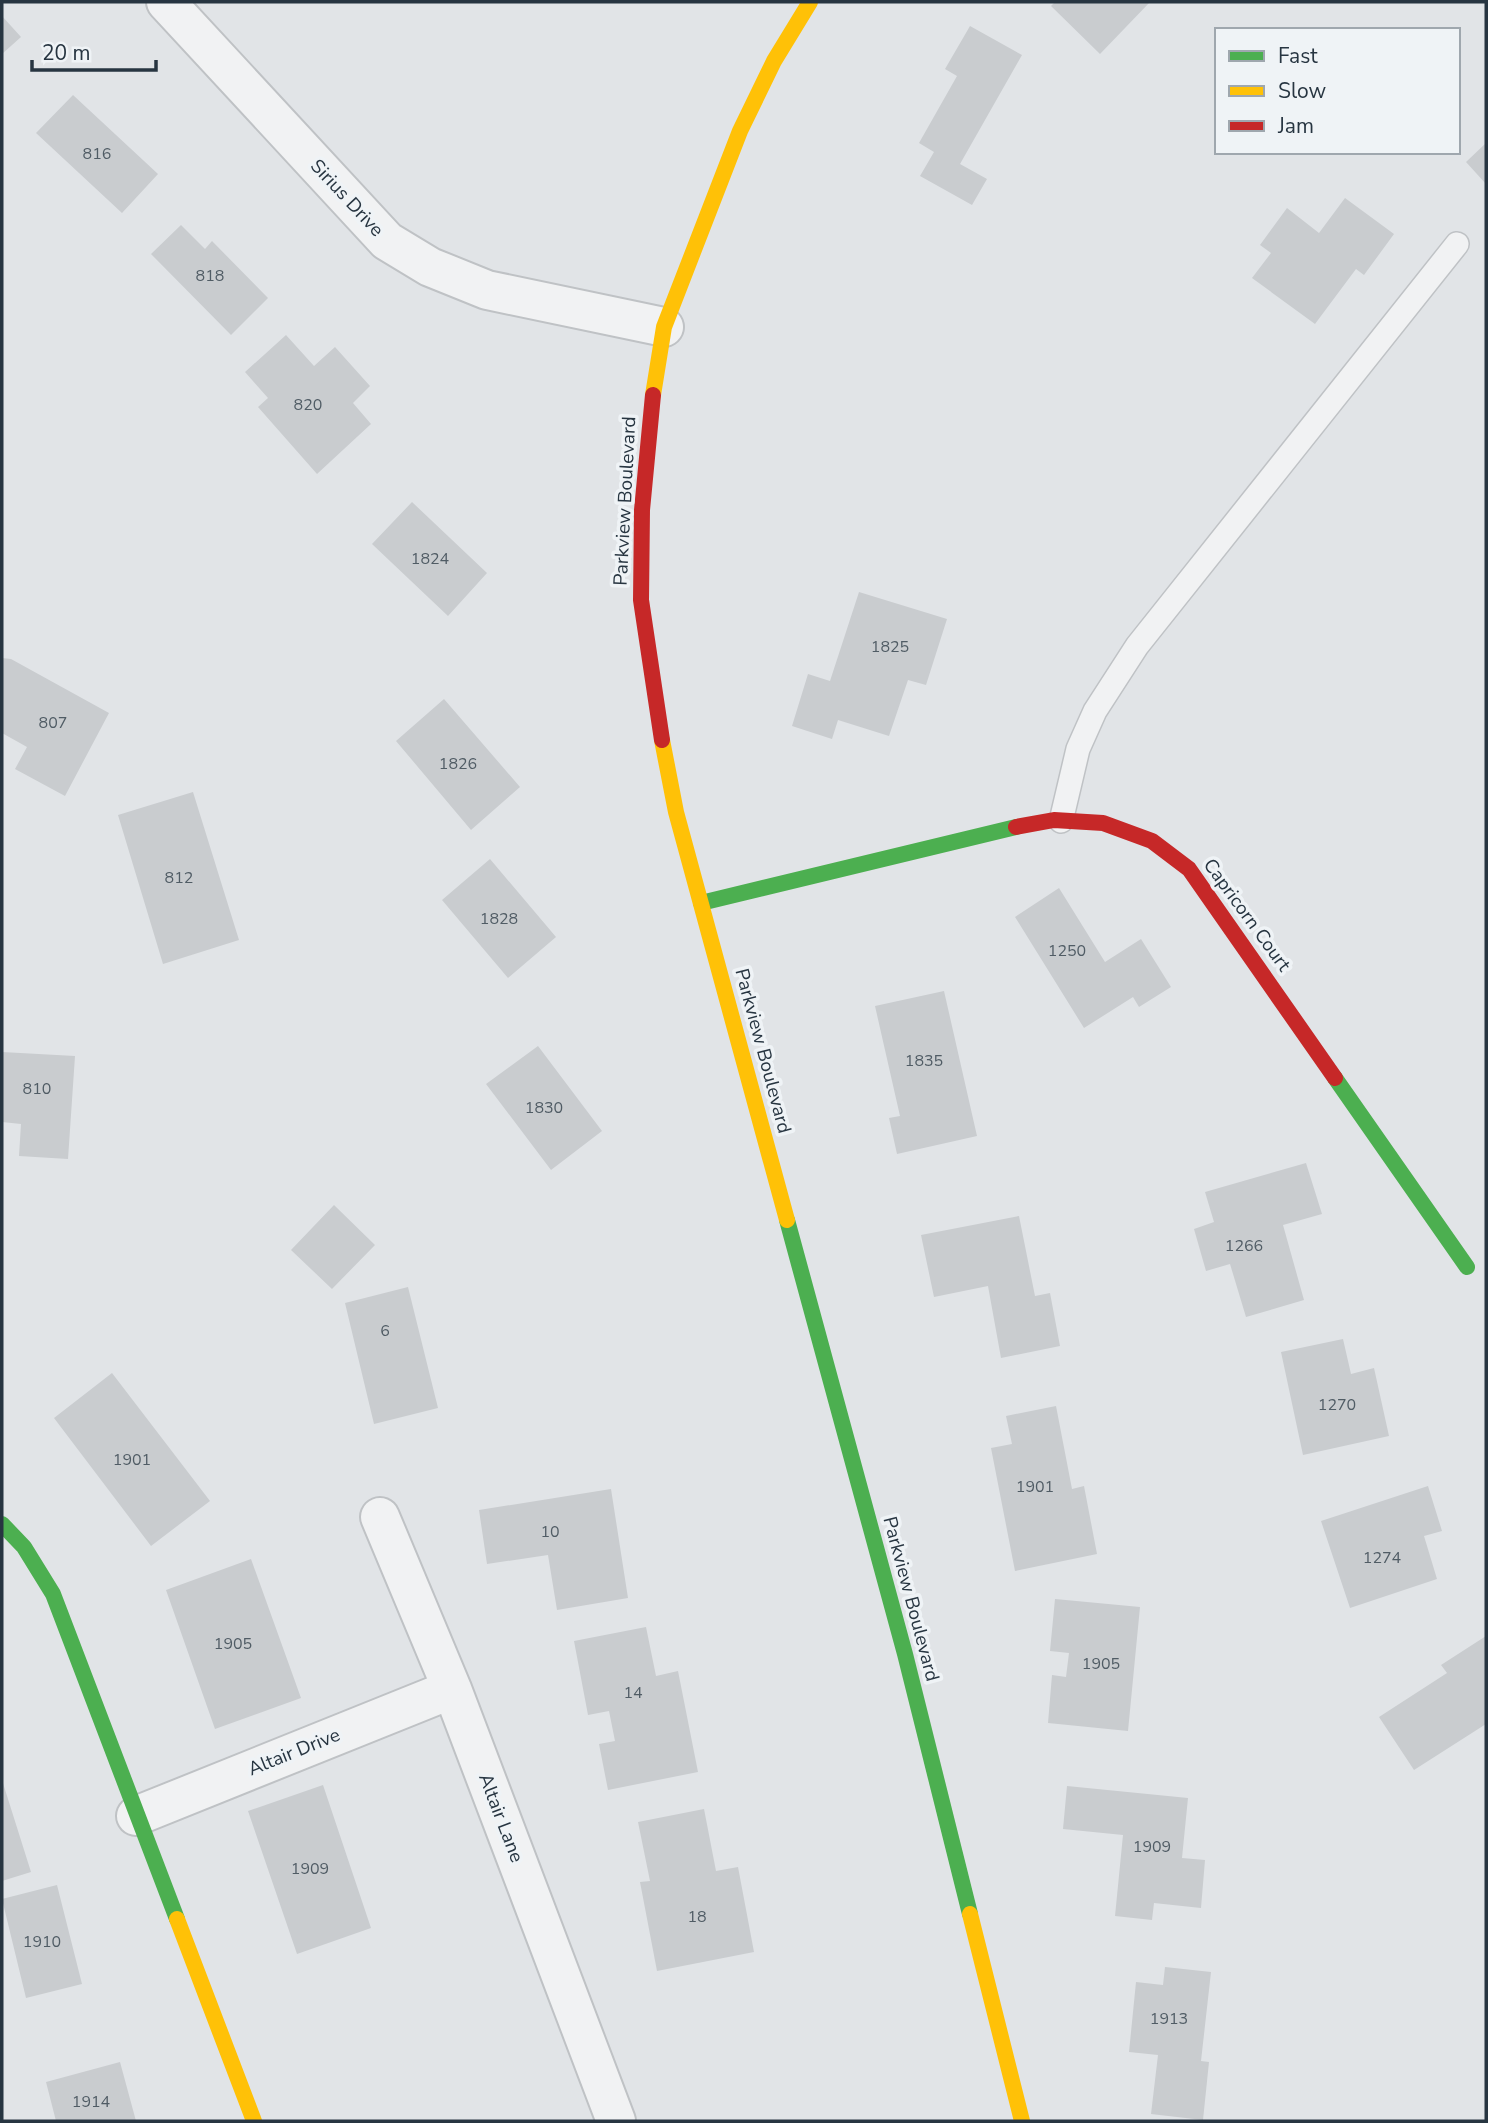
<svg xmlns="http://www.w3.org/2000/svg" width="1488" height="2123" font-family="'Nunito Sans',sans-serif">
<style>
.building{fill:#c9cccf}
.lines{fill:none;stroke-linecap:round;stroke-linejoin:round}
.lane-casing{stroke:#bfc2c5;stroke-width:26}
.street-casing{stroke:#bfc2c5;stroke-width:42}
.lane{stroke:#f1f2f3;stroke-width:23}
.street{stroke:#f1f2f3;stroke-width:38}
.fast{stroke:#4caf50;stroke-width:16}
.slow{stroke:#ffc107;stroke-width:16}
.jam{stroke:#c62828;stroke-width:16}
.labels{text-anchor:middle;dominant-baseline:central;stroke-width:7;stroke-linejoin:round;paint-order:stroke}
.number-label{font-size:16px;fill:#505c65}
.street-label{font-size:19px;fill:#273541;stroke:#eff3f6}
</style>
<rect width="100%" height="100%" fill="#e1e4e7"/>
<path class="building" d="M1055,2H1150L1100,54L1051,6Z
M2,16L21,37L2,54Z
M970,26L1022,55L960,164L987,179L972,205L920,176L934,152L919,143L957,76L945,69Z
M73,95L158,174L122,213L36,133Z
M1486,143V184L1466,162Z
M1345,198L1394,234L1364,275L1356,269L1315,324L1252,278L1271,253L1260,245L1287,208L1319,233Z
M181,225L205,249L212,241L268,298L231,335L151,254Z
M286,335L314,366L335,347L370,386L353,403L371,424L317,474L258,407L268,398L245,372Z
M412,502L487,573L448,616L372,544Z
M859,592L947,619L926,685L908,680L889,736L838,720L832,739L792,726L808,674L830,681Z
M2,658L11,659L109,713L65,796L15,769L27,747L2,733Z
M444,699L520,787L471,830L396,741Z
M193,792L239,940L163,964L118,815Z
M490,859L556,937L508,978L442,900Z
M1059,888L1105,962L1141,939L1171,987L1139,1007L1133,997L1084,1028L1015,917Z
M944,991L977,1136L897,1154L889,1118L900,1116L875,1006Z
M538,1046L602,1131L551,1170L486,1084Z
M2,1052L75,1056L68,1159L19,1156L21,1124L2,1122Z
M1306,1163L1322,1214L1283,1225L1304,1300L1246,1317L1230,1264L1206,1271L1194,1229L1214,1222L1205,1192Z
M334,1205L375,1245L332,1289L291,1250Z
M1019,1216L1035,1296L1050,1293L1060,1346L1001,1358L988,1286L934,1297L921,1235Z
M408,1287L438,1408L374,1424L345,1303Z
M1343,1339L1351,1374L1374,1368L1389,1436L1303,1455L1281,1352Z
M112,1373L210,1501L151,1546L54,1418Z
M1056,1406L1072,1489L1084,1486L1097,1554L1015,1571L991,1448L1012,1444L1006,1416Z
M1428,1486L1442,1531L1424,1536L1437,1579L1350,1608L1321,1521Z
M611,1489L628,1598L557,1610L548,1555L487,1564L479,1510Z
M251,1559L301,1698L215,1729L166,1590Z
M1055,1599L1140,1607L1128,1731L1048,1723L1052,1675L1066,1677L1069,1653L1050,1651Z
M646,1627L656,1676L678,1671L698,1772L608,1790L599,1744L615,1741L609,1711L588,1715L574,1641Z
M1486,1636V1724L1414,1770L1379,1717L1447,1673L1441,1665Z
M2,1780L31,1872L2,1881Z
M323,1785L371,1928L297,1954L248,1811Z
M1067,1786L1188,1798L1182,1858L1205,1860L1201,1908L1154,1903L1152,1920L1115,1916L1123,1835L1063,1829Z
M704,1809L716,1871L738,1867L754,1952L657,1971L640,1882L650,1881L638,1822Z
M57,1885L82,1984L26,1998L2,1899Z
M1165,1967L1211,1972L1201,2061L1209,2062L1203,2120L1151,2114L1158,2055L1129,2052L1136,1982L1163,1985Z
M120,2062L136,2121H56L46,2082Z"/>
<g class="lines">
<defs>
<path id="lane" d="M1061,821L1078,749L1095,711L1137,646L1457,244"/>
<path id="street" d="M166,2L387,241L430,267L487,290L664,327
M380,1517L452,1689L616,2121
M136,1816L452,1689"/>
</defs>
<use href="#lane" class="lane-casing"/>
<use href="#street" class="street-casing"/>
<use href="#lane" class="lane"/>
<use href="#street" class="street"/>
<path class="fast" d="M701,903L1016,827
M1335,1078L1467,1267
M787,1220L905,1654L970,1914
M2,1524L24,1547L53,1594L177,1919"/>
<path class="slow" d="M653,395L664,327L740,131L774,61L810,2
M662,740L676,812L787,1220
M970,1914L1022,2121
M177,1919L254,2121"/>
<path class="jam" d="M653,395L642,510L641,600L662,740
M1016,827L1054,820L1103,823L1152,841L1189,869L1335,1078"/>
</g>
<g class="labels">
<g class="number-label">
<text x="97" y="154">816</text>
<text x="210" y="276">818</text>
<text x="308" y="405">820</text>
<text x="430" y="559">1824</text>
<text x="890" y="647">1825</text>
<text x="53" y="723">807</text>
<text x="458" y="764">1826</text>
<text x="179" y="878">812</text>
<text x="499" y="919">1828</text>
<text x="1067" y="951">1250</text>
<text x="924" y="1061">1835</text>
<text x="37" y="1089">810</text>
<text x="544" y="1108">1830</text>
<text x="1244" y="1246">1266</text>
<text x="385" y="1331">6</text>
<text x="1337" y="1405">1270</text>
<text x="132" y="1460">1901</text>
<text x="1035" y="1487">1901</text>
<text x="550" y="1532">10</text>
<text x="1382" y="1558">1274</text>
<text x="233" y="1644">1905</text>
<text x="1101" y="1664">1905</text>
<text x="633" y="1693">14</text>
<text x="1152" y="1847">1909</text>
<text x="310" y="1869">1909</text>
<text x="697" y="1917">18</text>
<text x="42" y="1942">1910</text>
<text x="1169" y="2019">1913</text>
<text x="91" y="2102">1914</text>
</g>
<g class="street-label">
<text transform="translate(347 198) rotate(47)">Sirius Drive</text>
<text transform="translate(625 501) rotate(-87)">Parkview Boulevard</text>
<text transform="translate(1247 915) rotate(54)">Capricorn Court</text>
<text transform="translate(763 1051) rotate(75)">Parkview Boulevard</text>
<text transform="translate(911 1599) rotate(75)">Parkview Boulevard</text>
<text transform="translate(294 1752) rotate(-22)">Altair Drive</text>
<text transform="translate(501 1818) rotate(69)">Altair Lane</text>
</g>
</g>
<rect width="1488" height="2123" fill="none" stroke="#273541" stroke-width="7"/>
<rect x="1215" y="28" width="245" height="126" fill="#eff3f6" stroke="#9fa7ae" stroke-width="2"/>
<rect x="1229" y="51" width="35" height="10" fill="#4caf50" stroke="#9fa7ae" stroke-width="2"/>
<text x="1278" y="63" font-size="21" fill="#273541">Fast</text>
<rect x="1229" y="86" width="35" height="10" fill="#ffc107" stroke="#9fa7ae" stroke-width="2"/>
<text x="1278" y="98" font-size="21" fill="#273541">Slow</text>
<rect x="1229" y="121" width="35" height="10" fill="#c62828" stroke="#9fa7ae" stroke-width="2"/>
<text x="1278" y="133" font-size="21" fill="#273541">Jam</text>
<path d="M32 60v10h124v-10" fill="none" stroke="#273541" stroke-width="3.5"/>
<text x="42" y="60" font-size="21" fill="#273541" stroke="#eff3f6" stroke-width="5" paint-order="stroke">20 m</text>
</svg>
